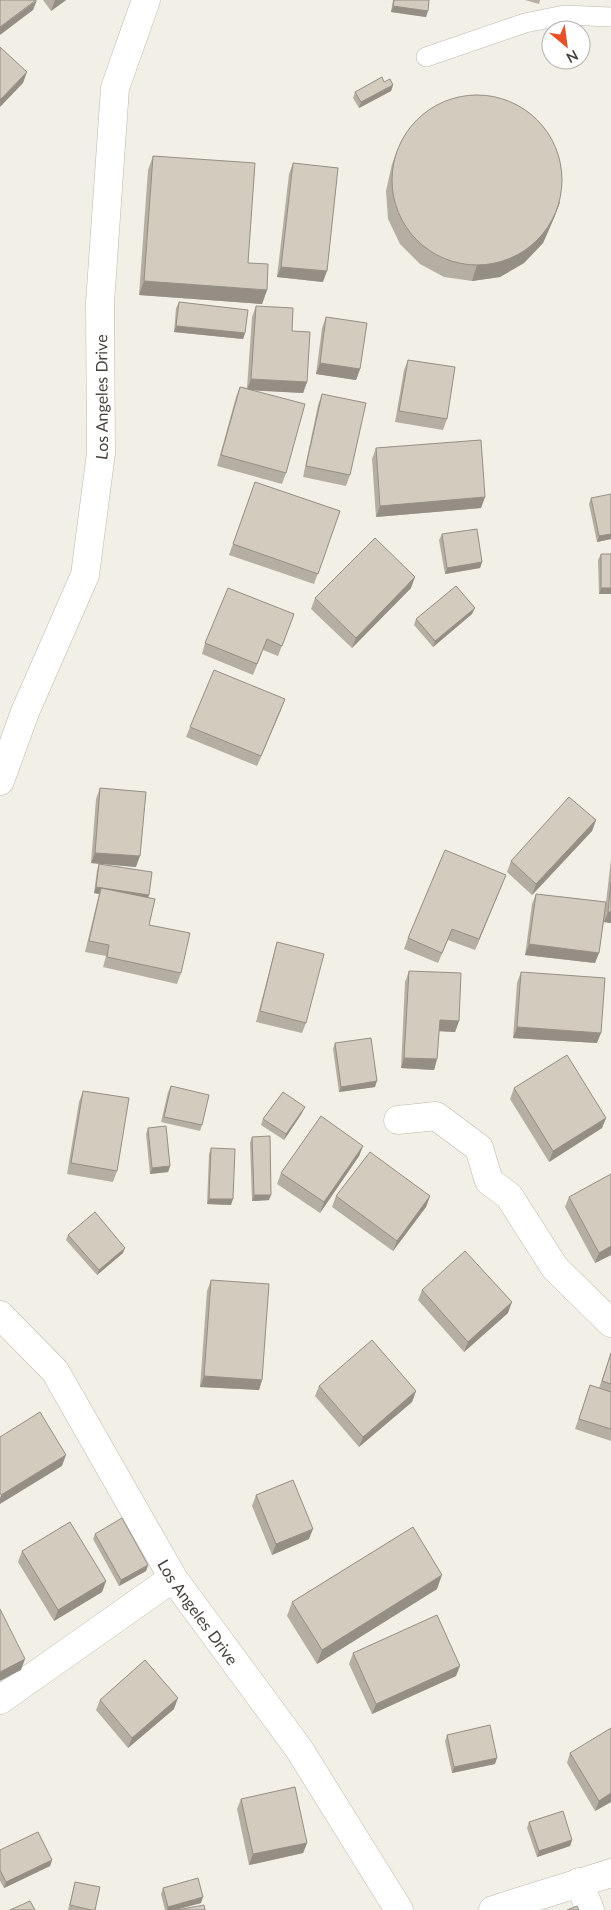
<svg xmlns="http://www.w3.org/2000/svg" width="611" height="1910" font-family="Lato,sans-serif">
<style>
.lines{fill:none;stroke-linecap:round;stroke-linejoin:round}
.service-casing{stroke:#bcb7aa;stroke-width:20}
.minor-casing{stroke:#bcb7aa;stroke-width:29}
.service{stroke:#fff;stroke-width:19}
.minor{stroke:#fff;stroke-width:28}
.wall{fill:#b5afa3}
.shaded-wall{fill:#948e84}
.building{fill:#d3cbbd;stroke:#948e84}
.labels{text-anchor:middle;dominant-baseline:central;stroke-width:4;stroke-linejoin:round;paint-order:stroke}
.street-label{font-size:16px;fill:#443f36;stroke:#fff}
</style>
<rect width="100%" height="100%" fill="#f2efe6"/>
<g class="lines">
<defs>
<path id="service" d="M426,57L525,23L564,15L611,17"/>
<g id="minor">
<path id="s1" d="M0,781L25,712L85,575L101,453L100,303L115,88L146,0"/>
<path d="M398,1120L436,1116L479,1148L489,1181L509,1196L555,1268L611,1323"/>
<path id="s2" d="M0,1315L55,1371L173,1578L299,1749L399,1910"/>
<path d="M0,1700L173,1578"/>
<path d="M579,1882L590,1910"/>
<path d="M493,1910L611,1873"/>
</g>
</defs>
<use href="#service" class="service-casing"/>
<use href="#minor" class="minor-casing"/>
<use href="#service" class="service"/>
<use href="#minor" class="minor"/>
</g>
<path class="wall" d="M43,0H66L51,11Z
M393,0H429L426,17L391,12Z
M525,0H540L539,4Z
M384,82L393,85L391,91L359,108L353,98L355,92Z
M398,148L560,202L554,218L543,243L524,263L500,277L472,281L444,277L420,264L400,244L388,219L386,191L392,164Z
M153,156L248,263L267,290L262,304L139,295L148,170Z
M293,163L323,282L277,277L289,174Z
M179,302L245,333L243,339L174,332L176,308Z
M256,306L292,331L307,382L303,393L253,390L286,473L282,484L217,466L236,397L240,387L247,388L252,317Z
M326,317L360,369L356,380L316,374L322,328Z
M408,360L447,419L443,430L395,422L404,370Z
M322,394L350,475L346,486L303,477L318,405Z
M376,448L485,497L481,508L376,517L372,459Z
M255,482L340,511L314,584L229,555Z
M591,498L611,539L597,542L589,504Z
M442,534L482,562L480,568L445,574L439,540Z
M601,554L611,594H599L598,560Z
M411,588L352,648L311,609L315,598Z
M294,614L278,656L263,650L253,675L202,654L205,643Z
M472,614L433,647L414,625L416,619Z
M285,699L257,766L186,737L190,727Z
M100,788L136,867L91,863L96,799Z
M596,820L592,831L532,895L507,872L511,861Z
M611,859V923L604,922L595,963L525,955L532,904L536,894L606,902Z
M99,864L149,895L148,897L149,925L181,973L177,984L103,967L106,956L85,952L99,894L94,893L97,870Z
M502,885L475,950L448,940L438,963L404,949L408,938Z
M277,942L306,1023L302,1033L256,1022L274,953Z
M409,971L459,1021L455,1032L439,1031L437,1059L434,1070L401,1068L405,982Z
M521,972L597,1043L513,1038L517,983Z
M335,1043L375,1087L339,1092L333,1049Z
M171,1086L202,1125L200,1131L161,1122L168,1092Z
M514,1088L606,1118L602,1128L549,1162L510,1099Z
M83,1091L117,1171L113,1182L67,1174L79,1102Z
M302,1113L284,1140L261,1125L263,1119Z
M148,1128L170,1166L168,1172L150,1174L146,1134Z
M252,1137L269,1200L252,1201L250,1143Z
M363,1146L359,1156L320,1213L277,1184L281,1173Z
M211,1148L231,1205L207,1204L209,1154Z
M336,1196H430L426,1207L393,1251L332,1207Z
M569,1197L611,1255L595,1263L565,1207Z
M68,1235L123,1253L97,1275L66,1240Z
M211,1280L262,1380L259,1390L200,1387L207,1291Z
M422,1290L508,1313L464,1352L418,1300Z
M611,1353V1441L575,1429L590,1385L599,1388Z
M319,1386L416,1391L412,1402L359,1447L315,1396Z
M256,1495L309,1539L272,1555L252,1506Z
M95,1534L148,1565L146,1571L119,1586L93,1539Z
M22,1551L106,1581L102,1592L54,1621L18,1562Z
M437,1589L317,1664L287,1616L292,1602Z
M353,1653L456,1676L372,1714L349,1664Z
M100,1700L174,1709L128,1748L96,1710Z
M447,1735L495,1764L452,1773L445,1741Z
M570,1753L611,1802L595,1811L567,1763Z
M241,1799L307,1843L303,1853L249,1865L237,1809Z
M529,1822L572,1840L570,1846L537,1857L527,1828Z
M0,1850L52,1860L50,1866L4,1888L0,1881Z
M75,1882L95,1910H68Z
M163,1888L201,1903L175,1910H165L161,1894Z"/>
<path class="shaded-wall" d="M37,0L33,10L0,35V27Z
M55,0H66L51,11Z
M393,6L428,11L426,17L391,12Z
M27,72L23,83L0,107V100Z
M393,85L391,91L359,108L361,102Z
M560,202L554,218L543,243L524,263L500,277L472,281L477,265Z
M281,267L327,271L323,282L277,277Z
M144,281L267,290L262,304L139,295Z
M176,326L245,333L243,339L174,332Z
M320,363L360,369L356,380L316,374Z
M251,379L307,382L303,393L247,390Z
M485,497L481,508L376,517L380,506Z
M611,534V539L597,542L599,536Z
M482,562L480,568L445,574L447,568Z
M415,577L411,588L352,648L356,638Z
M601,588H611V594H599Z
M475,608L472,614L433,647L435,641Z
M285,699L281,710L257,766L261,756Z
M596,820L592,831L532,895L536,884Z
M95,853L140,856L136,867L91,863Z
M506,875L502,885L475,950L479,939Z
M96,887L101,888L99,894L94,893Z
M101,888L149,895L147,900Z
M608,912H611V923L604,922Z
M529,944L599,953L595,963L525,955Z
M440,1020L459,1021L455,1032L436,1031Z
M517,1027L601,1033L597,1043L513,1038Z
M404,1058L437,1059L434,1070L401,1068Z
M377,1081L375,1087L339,1092L341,1087Z
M305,1107L302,1113L284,1140L286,1134Z
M606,1118L602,1128L549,1162L553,1151Z
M363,1146L359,1156L320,1213L324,1202Z
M170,1166L168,1172L150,1174L152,1168Z
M254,1195H271L269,1200L252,1201Z
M430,1196L426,1207L393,1251L397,1241Z
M209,1199H233L231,1205L207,1204Z
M611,1246V1255L595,1263L599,1253Z
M125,1248L123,1253L97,1275L99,1270Z
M512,1302L508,1313L464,1352L468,1342Z
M204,1376L262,1380L259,1390L200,1387Z
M416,1391L412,1402L359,1447L363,1437Z
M66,1455L62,1466L0,1504V1498L1,1495Z
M313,1529L309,1539L272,1555L276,1544Z
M148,1565L146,1571L119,1586L121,1580Z
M442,1575L437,1589L317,1664L322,1650Z
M106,1581L102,1592L54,1621L58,1610Z
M25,1659L21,1670L0,1681V1672Z
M460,1666L456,1676L372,1714L376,1704Z
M178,1698L174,1709L128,1748L132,1738Z
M497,1758L495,1764L452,1773L454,1767Z
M611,1793V1802L595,1811L599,1801Z
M572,1840L570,1846L537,1857L539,1851Z
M307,1843L303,1853L249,1865L253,1854Z
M52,1860L50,1866L4,1888L6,1882Z
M203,1897L201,1903L175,1910H167L168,1907Z"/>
<path class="building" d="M0,0H36L0,27Z
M394,0H429L428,11L393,6Z
M0,47L27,72L0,100Z
M382,77L384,82L390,79L393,85L361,102L355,92Z
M392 180a85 85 0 1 1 170 0a85 85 0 1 1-170 0Z
M153,156L255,163L248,263L268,264L267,290L144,281Z
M293,163L338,168L327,271L281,267Z
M179,302L248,310L245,333L176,326Z
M256,306L293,308L292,331L310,332L307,382L251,379Z
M326,317L367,323L360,369L320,363Z
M408,360L455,367L447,419L399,411Z
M240,387L305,404L286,473L221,455Z
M322,394L366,403L350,475L306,466Z
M481,440L485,497L380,506L376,448Z
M255,482L340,511L318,574L233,544Z
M611,494V534L599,536L591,498Z
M477,529L482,562L447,568L442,534Z
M375,538L415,577L356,638L315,598Z
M601,554H611V588H601Z
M456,586L475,608L435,641L416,619Z
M228,588L294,614L282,646L267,639L257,664L205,643Z
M214,670L285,699L261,756L190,727Z
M100,788L146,792L140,856L95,853Z
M569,797L596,820L536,884L511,861Z
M445,850L506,875L479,939L452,929L442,953L408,938Z
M99,864L152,872L149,895L96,887Z
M611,882V912H608Z
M101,888L155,899L149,925L190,933L181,973L107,957L109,945L89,941Z
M536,894L606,902L599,953L529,944Z
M277,942L324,954L306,1023L260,1011Z
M409,971L461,973L459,1021L440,1020L437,1059L404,1058Z
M521,972L605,978L601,1033L517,1027Z
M371,1038L377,1081L341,1087L335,1043Z
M567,1055L606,1118L553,1151L514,1088Z
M171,1086L209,1095L202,1125L164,1117Z
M83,1091L129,1098L117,1171L71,1163Z
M283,1092L305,1107L286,1134L263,1119Z
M321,1116L363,1146L324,1202L281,1173Z
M166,1126L170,1166L152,1168L148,1128Z
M270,1136L271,1195H254L252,1137Z
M211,1148L235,1149L233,1199H209Z
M370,1152L430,1196L397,1241L336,1196Z
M611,1174V1246L599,1253L569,1197Z
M95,1212L125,1248L99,1270L68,1235Z
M465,1251L512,1302L468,1342L422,1290Z
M211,1280L269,1284L262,1380L204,1376Z
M372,1340L416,1391L363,1437L319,1386Z
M611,1353V1384L602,1381Z
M590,1385L611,1392V1429L579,1419Z
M40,1412L66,1455L1,1495L0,1493V1437Z
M293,1480L313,1529L276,1544L256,1495Z
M122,1518L148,1565L121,1580L95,1534Z
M70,1522L106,1581L58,1610L22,1551Z
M413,1527L442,1575L322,1650L292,1602Z
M0,1609L25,1659L0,1672Z
M437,1615L460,1666L376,1704L353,1653Z
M145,1660L178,1698L132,1738L100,1700Z
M490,1725L497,1758L454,1767L447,1735Z
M611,1728V1793L599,1801L570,1753Z
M295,1787L307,1843L253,1854L241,1799Z
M563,1811L572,1840L539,1851L529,1822Z
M38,1832L52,1860L6,1882L0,1870V1850Z
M198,1878L203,1897L168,1907L163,1888Z
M75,1882L100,1887L95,1910H91L70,1905Z
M30,1901L35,1910H10Z
M204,1905L205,1910H177Z
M577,1906L579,1910H567Z"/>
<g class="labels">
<g class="street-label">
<text stroke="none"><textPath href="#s1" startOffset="402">Los Angeles Drive</textPath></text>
<text stroke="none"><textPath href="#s2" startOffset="359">Los Angeles Drive</textPath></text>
</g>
</g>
<g transform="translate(566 45) rotate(151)"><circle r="24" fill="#ffffff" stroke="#b4b2af"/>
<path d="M0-4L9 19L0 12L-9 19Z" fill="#ea4f25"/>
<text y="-8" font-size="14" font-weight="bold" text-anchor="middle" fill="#443f36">N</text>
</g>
</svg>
